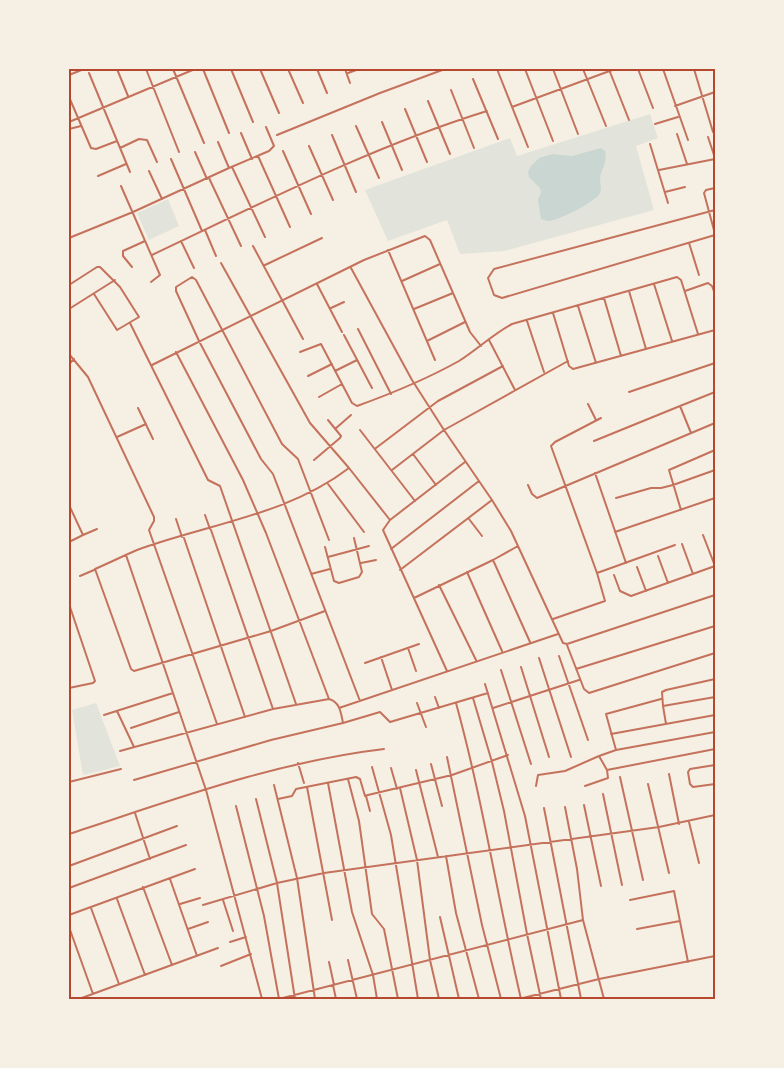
<svg xmlns="http://www.w3.org/2000/svg" width="784" height="1068" font-family="'Source Serif 4',serif">
<style>
.green{fill:#e2e4dc}
.water{fill:#c9d6d2}
.lines{fill:none;stroke-linecap:round;stroke-linejoin:round}
.minor{stroke:#c5725c;stroke-width:2}
.neatline{fill:none;stroke:#b5482f;stroke-width:2}
</style>
<rect width="100%" height="100%" fill="#f6efe4"/>
<path class="green" d="M650,114L658,138L636,146L654,210L504,251L460,254L447,220L388,241L365,190L510,138L517,156Z
M168,199L179,226L149,240L137,213Z
M96,703L120,766L83,775L72,710Z"/>
<path class="water" d="M601,148L605,151C608,163 601,168 600,178C600,183 602,188 600,193C597,201 559,220 550,221C546,221 545,220 541,219L538,200L541,192L540,188L529,177L528,172L531,166L539,158L553,154L572,156Z"/>
<g class="lines">
<path class="minor" d="M117,69L128,96
M146,69L179,152
M173,69L204,143
M203,69L229,133
M231,69L253,122
M260,69L279,113
M288,69L303,103
M317,69L327,93
M345,69L350,83
M497,69L528,147
M525,69L553,141
M553,69L578,134
M583,69L606,126
M638,69L653,108
M663,69L688,140
M694,69L713,132
M610,72L629,120
M89,73L130,172
M348,73L359,69
M69,75L84,69
M473,79L498,139
M451,90L474,148
M69,97L91,148L96,149L117,141
M428,101L450,154
M675,106L715,92
M512,107L615,69
M405,109L427,162
M69,122L195,69
M382,122L402,170
M655,124L678,117
M356,126L379,178
M69,129L81,126
M241,133L252,159
M677,134L687,164
M277,135L380,93L445,69
M332,135L356,192
M708,137L715,158
M218,142L229,168
M650,144L668,203
M309,146L333,200
M120,148L139,139L147,140L157,162
M283,151L311,214
M195,152L207,179
M258,156L290,227
M171,159L202,231
M232,167L265,237
M659,170L715,159
M149,171L162,199
M98,176L126,164
M209,178L241,246
M121,186L160,275L151,282
M715,188L706,190L704,193L715,234
M665,192L685,187
M715,210L494,269L488,278L494,295L502,298L715,235
M205,230L216,256
M69,238L133,212L229,168L269,151L274,146L266,127
M181,241L194,268
M689,243L699,275
M253,246L303,339
M388,250L435,360
M152,255C262,203 371,147 487,111
M221,263L310,423L349,468L390,520
M265,265L322,238
M132,267L123,256V251L145,241
M351,268L412,380L444,430L492,500L511,531L563,643L567,644L715,595
M402,281L440,264
M317,284L342,332
M654,284L672,341
M69,285L97,267H100L120,287L139,317L117,330L94,294
M629,291L646,349
M685,291L708,283L712,286L715,294
M604,298L621,356
M578,306L596,363
M331,308L344,302
M69,309L115,280
M414,309L453,293
M553,313L569,366L573,369L715,330
M527,321L544,372
M130,323L208,480L220,486L296,704
M358,329L391,394
M344,335L372,388
M489,340L515,390
M427,341L465,322
M176,352L243,480L266,533L329,699
M300,352L321,344L352,403L357,406C393,393 425,380 459,361C478,349 493,334 512,324L677,277L681,280L698,334
M69,354L88,377L154,517V521L149,530L217,724
M69,364L74,359
M152,365L364,260L425,236L430,240L470,332L481,346
M335,371L357,360
M308,376L332,364
M629,392L715,363
M319,397L342,384
M588,404L596,420
M138,408L153,439
M335,429L351,415
M360,430L415,501
M691,433L680,406L715,392
M117,437L146,424
M594,441L680,406
M376,448L438,401L503,366
M413,454L436,485
M314,460L340,438L341,436L328,420
M392,470L444,430L568,361
M595,473L626,563
M328,484L364,532
M528,485L532,494L537,498L715,423
M616,498L651,488H661L673,485L715,470
M69,505L83,535L97,529
M681,510L669,470L715,450
M205,515L210,529
M176,519L182,537
M469,519L482,536
M211,530L273,709
M615,532L715,498
M703,535L715,566
M184,538L245,717
M329,540L298,459L282,444L196,280L192,277L176,287V291L199,341L261,459L273,474L360,701
M69,542L83,535
M682,544L693,574
M325,547L334,581L339,583L359,577L362,572L354,538
M391,549L479,481
M126,555L206,790L262,999
M658,556L668,583
M328,557L369,546
M493,560L530,642
M361,563L376,560
M637,567L646,591
M400,570L492,500
M467,572L502,651
M597,573L675,545
M311,574L330,569
M614,575L620,591L631,596L715,566
M80,576L94,570
M439,585L476,660
M414,598L493,560L518,546
M69,604L95,681L93,683L69,688
M325,611L271,631L134,671L131,669L95,569C109,563 123,556 137,550C208,524 288,515 349,468
M553,619L605,601L597,573L551,446L555,442L601,418
M567,645L584,689L589,693L715,653
M408,648L416,671
M559,656L588,740
M381,657L392,690
M539,658L571,757
M365,663L419,644
M521,667L549,757
M576,669L715,626
M501,670L531,764
M447,671L383,530L390,520L465,462
M715,679L666,690L662,692L663,706L715,697
M485,684L525,816L561,999
M435,697L439,708
M473,698L492,762L504,811L527,934L541,999
M417,703L426,727
M456,703C483,801 498,901 521,999
M663,706L666,724
M339,708L558,634
M493,708L579,680
M117,711L134,747
M104,715L173,693
M343,723L380,712L390,722L488,693
M131,728L179,712
M611,734L715,715
M616,750L606,714L661,699
M120,751L273,709L329,699C340,702 341,713 343,723L271,740L134,780
M447,757L482,925L501,999
M298,763L304,783
M431,764L442,806
M715,765L690,769L688,772L690,784L693,787L715,784
M372,767L391,835L418,999
M391,768L397,789
M416,770L438,857
M607,770L715,749
M669,774L679,824
M620,777L643,880
M348,779L359,821L372,914L384,929L398,999
M69,782L121,769
M328,783L352,912L373,975L377,999
M648,784L669,873
M274,785L297,878L315,999
M536,786L538,775L565,771L599,756
M585,786L608,778L607,770L599,756L616,750L715,732
M307,787L332,920
M400,788L417,860L430,960L439,999
M603,794L622,885
M366,796L370,811
M256,799L277,883L295,999
M278,799L292,796L296,789L356,777L360,779L365,796L368,795L452,775L508,755
M584,805L601,886
M236,806L264,916L279,999
M565,807L577,869L583,920L604,999
M544,808L581,999
M135,813L150,859
M689,822L699,863
M69,834C173,800 275,762 384,749
M446,856L456,913L479,999
M69,866L177,826
M170,879L197,956
M143,887L172,965
M69,888L186,845
M117,899L145,975
M223,900L233,931
M630,900L674,891L688,962
M180,904L200,898
M203,905L277,883L324,873L659,827L715,815
M91,908L119,984
M69,915L195,869
M440,917L459,999
M69,927L93,994
M188,929L208,922
M637,929L680,921
M230,942L246,937
M348,960L357,999
M329,962L334,985
M221,966L251,954
M333,985L336,999
M79,999L218,948
M279,999L583,920
M519,999L599,979L715,956"/>
</g>
<rect width="784" height="1068" fill="none" stroke="#f6efe4" stroke-width="141"/>
<rect x="70" y="70" width="644" height="928" class="neatline"/>
</svg>
